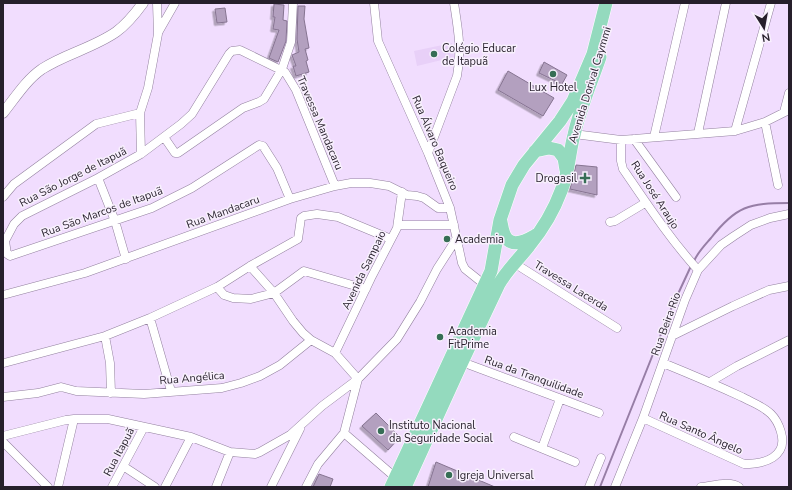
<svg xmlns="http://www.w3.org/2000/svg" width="792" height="490" font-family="'Nunito Sans',sans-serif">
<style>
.built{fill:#e8d0f8}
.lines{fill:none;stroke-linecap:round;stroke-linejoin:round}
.stream{stroke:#977ea6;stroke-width:2}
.building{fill:#b3a0bf;stroke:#867491;filter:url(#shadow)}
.minor-casing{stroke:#93819f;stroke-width:9}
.tertiary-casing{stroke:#93819f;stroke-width:11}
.primary-casing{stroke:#fff;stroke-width:14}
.minor{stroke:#fff;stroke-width:8}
.tertiary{stroke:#fff;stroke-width:10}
.primary{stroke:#94dabe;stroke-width:13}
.poi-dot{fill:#366e55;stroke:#f8f0fd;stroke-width:1.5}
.labels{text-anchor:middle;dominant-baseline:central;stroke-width:3;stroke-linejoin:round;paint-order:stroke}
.poi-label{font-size:11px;fill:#261f2b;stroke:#f8f0fd;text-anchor:start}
.street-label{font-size:11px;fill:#261f2b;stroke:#f8f0fd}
</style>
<defs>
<filter id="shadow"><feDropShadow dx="-2.5" dy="2.5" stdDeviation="0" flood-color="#0004"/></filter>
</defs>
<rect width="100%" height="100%" fill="#f1ddfe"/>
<path class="built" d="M452,43L454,57L417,66L414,51Z"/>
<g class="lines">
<path class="stream" d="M694,261C698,252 705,245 711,238C736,206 749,203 789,203
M600,487L671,309L691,266"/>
</g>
<path class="building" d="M274,4L284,5L283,20L287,21L286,41L278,62L269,58L279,30L273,29L275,17H273Z
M298,6H305L304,19L309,48L305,49L308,60L306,61L309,72L296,76L293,66H296L292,55L299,52L297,39Z
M225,8L227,22L217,23L215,9Z
M544,62L567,75L562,84L539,73Z
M508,71L554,98L543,116L498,90Z
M576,165L597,167V195L570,189Z
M376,413L400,437L388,450L362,426Z
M436,462L495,487H428Z
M319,474L333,479L330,487H313Z"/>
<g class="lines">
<defs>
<path id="minor" d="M374,3L378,41L428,153L450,208L462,263L465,269L485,285
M159,31L175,3
M784,112L789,93
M765,122L778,185
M735,131L771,3
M698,133L726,3
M574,134L621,140L735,131L765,122L789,110
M164,137L175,153H178L243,108L259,102L264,99L282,69L291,42L293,3
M654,137L685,3
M634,139L676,197
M621,140V161L623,169C647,204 670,239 698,270
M428,153L457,76C462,50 458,29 454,3
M141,154L140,113L148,88L158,34L157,3
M98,178L115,221L126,259
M3,197L14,184L96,124L140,113
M290,199L277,168L263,146L259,145L192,188L152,208L10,256L7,254L5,241L14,224L22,216L98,178L141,154L181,124L192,114L229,54L232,51L240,50L285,72L296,90L335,186
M610,222L615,221L645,203
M398,225H454
M514,263L617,328
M250,266L274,293L293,321L303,333L311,340L335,353L358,379
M217,287L224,295L233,298L251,299L274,293L304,271L366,289
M3,295L85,273L290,199L335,186L351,183H370L389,186L407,195L417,196L424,198L438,208H450
M150,318L171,391
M105,336L110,363L111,393
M672,336L733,306L769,290L789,286
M335,353L371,278L397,228L402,192
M462,362L599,413
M4,363L105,336L150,318L217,287L250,266L298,239L301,218L304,216L317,214L338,217L391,239
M710,382L737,366L789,340
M3,397L38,393L61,387L76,391L144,394L222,388L241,383L260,376L280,365L311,340
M643,418L744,464C756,464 773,462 780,450C786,440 779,422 771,414C763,406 751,402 742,397C716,385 690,374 663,363
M344,433L396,478
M3,436L66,420L74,419H108L191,437L230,452L255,454L260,452L290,435L322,406L358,379L397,339L420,302L437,269L457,238
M514,437L575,462
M3,442L48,487
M542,448L560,399
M123,466L155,487
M58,487L74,419
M112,487L144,427
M165,487L191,437
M216,487L230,452
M271,487L300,429
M306,487L318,464L344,433L358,379
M589,487L601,458
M615,487L643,418L685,300L698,270L721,245L734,236L751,225L770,218L789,214
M701,487C712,486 730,480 739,487"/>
<path id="tertiary" d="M3,113C15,98 26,80 42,69C65,54 93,48 116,32C127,24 135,14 143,3"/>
<path id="primary" d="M535,151L549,148L558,150L564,158L566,170
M501,222C502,227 503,236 508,240C516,247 529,239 536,235
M391,487L491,271L500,220L512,185L524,165L560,121L573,101L593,54L606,3
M405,487L462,362L499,284C507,270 519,259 529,246C542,230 554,210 561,191C569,173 569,153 574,135C580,108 591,83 600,57"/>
</defs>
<use href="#minor" class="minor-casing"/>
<use href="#tertiary" class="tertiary-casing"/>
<use href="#primary" class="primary-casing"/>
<use href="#minor" class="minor"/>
<use href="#tertiary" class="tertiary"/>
<use href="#primary" class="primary"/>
</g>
<g class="poi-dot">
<circle cx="434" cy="54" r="4"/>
<circle cx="553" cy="74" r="4"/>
<path d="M583 172h4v4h4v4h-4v4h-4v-4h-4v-4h4z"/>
<circle cx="447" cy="239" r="4"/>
<circle cx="440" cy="337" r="4"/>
<circle cx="381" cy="431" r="4"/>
<circle cx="449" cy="475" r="4"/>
</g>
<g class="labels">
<g class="poi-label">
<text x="442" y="48">Colégio Educar<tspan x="442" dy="13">de Itapuã</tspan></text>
<text x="553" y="87" text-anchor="middle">Lux Hotel</text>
<text x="577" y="178" text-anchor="end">Drogasil</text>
<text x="455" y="239">Academia</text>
<text x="448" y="331">Academia<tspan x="448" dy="13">FitPrime</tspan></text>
<text x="389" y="425">Instituto Nacional<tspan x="389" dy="13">da Seguridade Social</tspan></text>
<text x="457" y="475">Igreja Universal</text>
</g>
<g class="street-label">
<text transform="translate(590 85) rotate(-73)">Avenida Dorival Caymmi</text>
<text transform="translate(320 123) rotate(67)">Travessa Mandacaru</text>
<text transform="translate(435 143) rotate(67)">Rua Álvaro Baqueiro</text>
<text transform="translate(73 177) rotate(-27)">Rua São Jorge de Itapuã</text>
<text transform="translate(655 195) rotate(57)">Rua José Araujo</text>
<text transform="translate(102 212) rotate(-20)">Rua São Marcos de Itapuã</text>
<text transform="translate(223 212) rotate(-20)">Rua Mandacaru</text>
<text transform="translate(364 270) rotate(-64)">Avenida Sampaio</text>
<text transform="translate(571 286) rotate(32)">Travessa Lacerda</text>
<text transform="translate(666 324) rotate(-70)">Rua Beira Rio</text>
<text transform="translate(534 377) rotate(20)">Rua da Tranquilidade</text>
<text transform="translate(192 378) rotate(-5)">Rua Angélica</text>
<text transform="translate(701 433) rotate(24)">Rua Santo Ângelo</text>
<text transform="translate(119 452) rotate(-62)">Rua Itapuã</text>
</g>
</g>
<rect width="792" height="490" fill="none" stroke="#261f2b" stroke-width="8"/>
<g transform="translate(764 28) rotate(169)" stroke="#f8f0fd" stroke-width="3" paint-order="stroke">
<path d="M0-3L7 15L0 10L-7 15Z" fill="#261f2b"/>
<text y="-6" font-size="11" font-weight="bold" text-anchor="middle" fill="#261f2b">N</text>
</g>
</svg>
